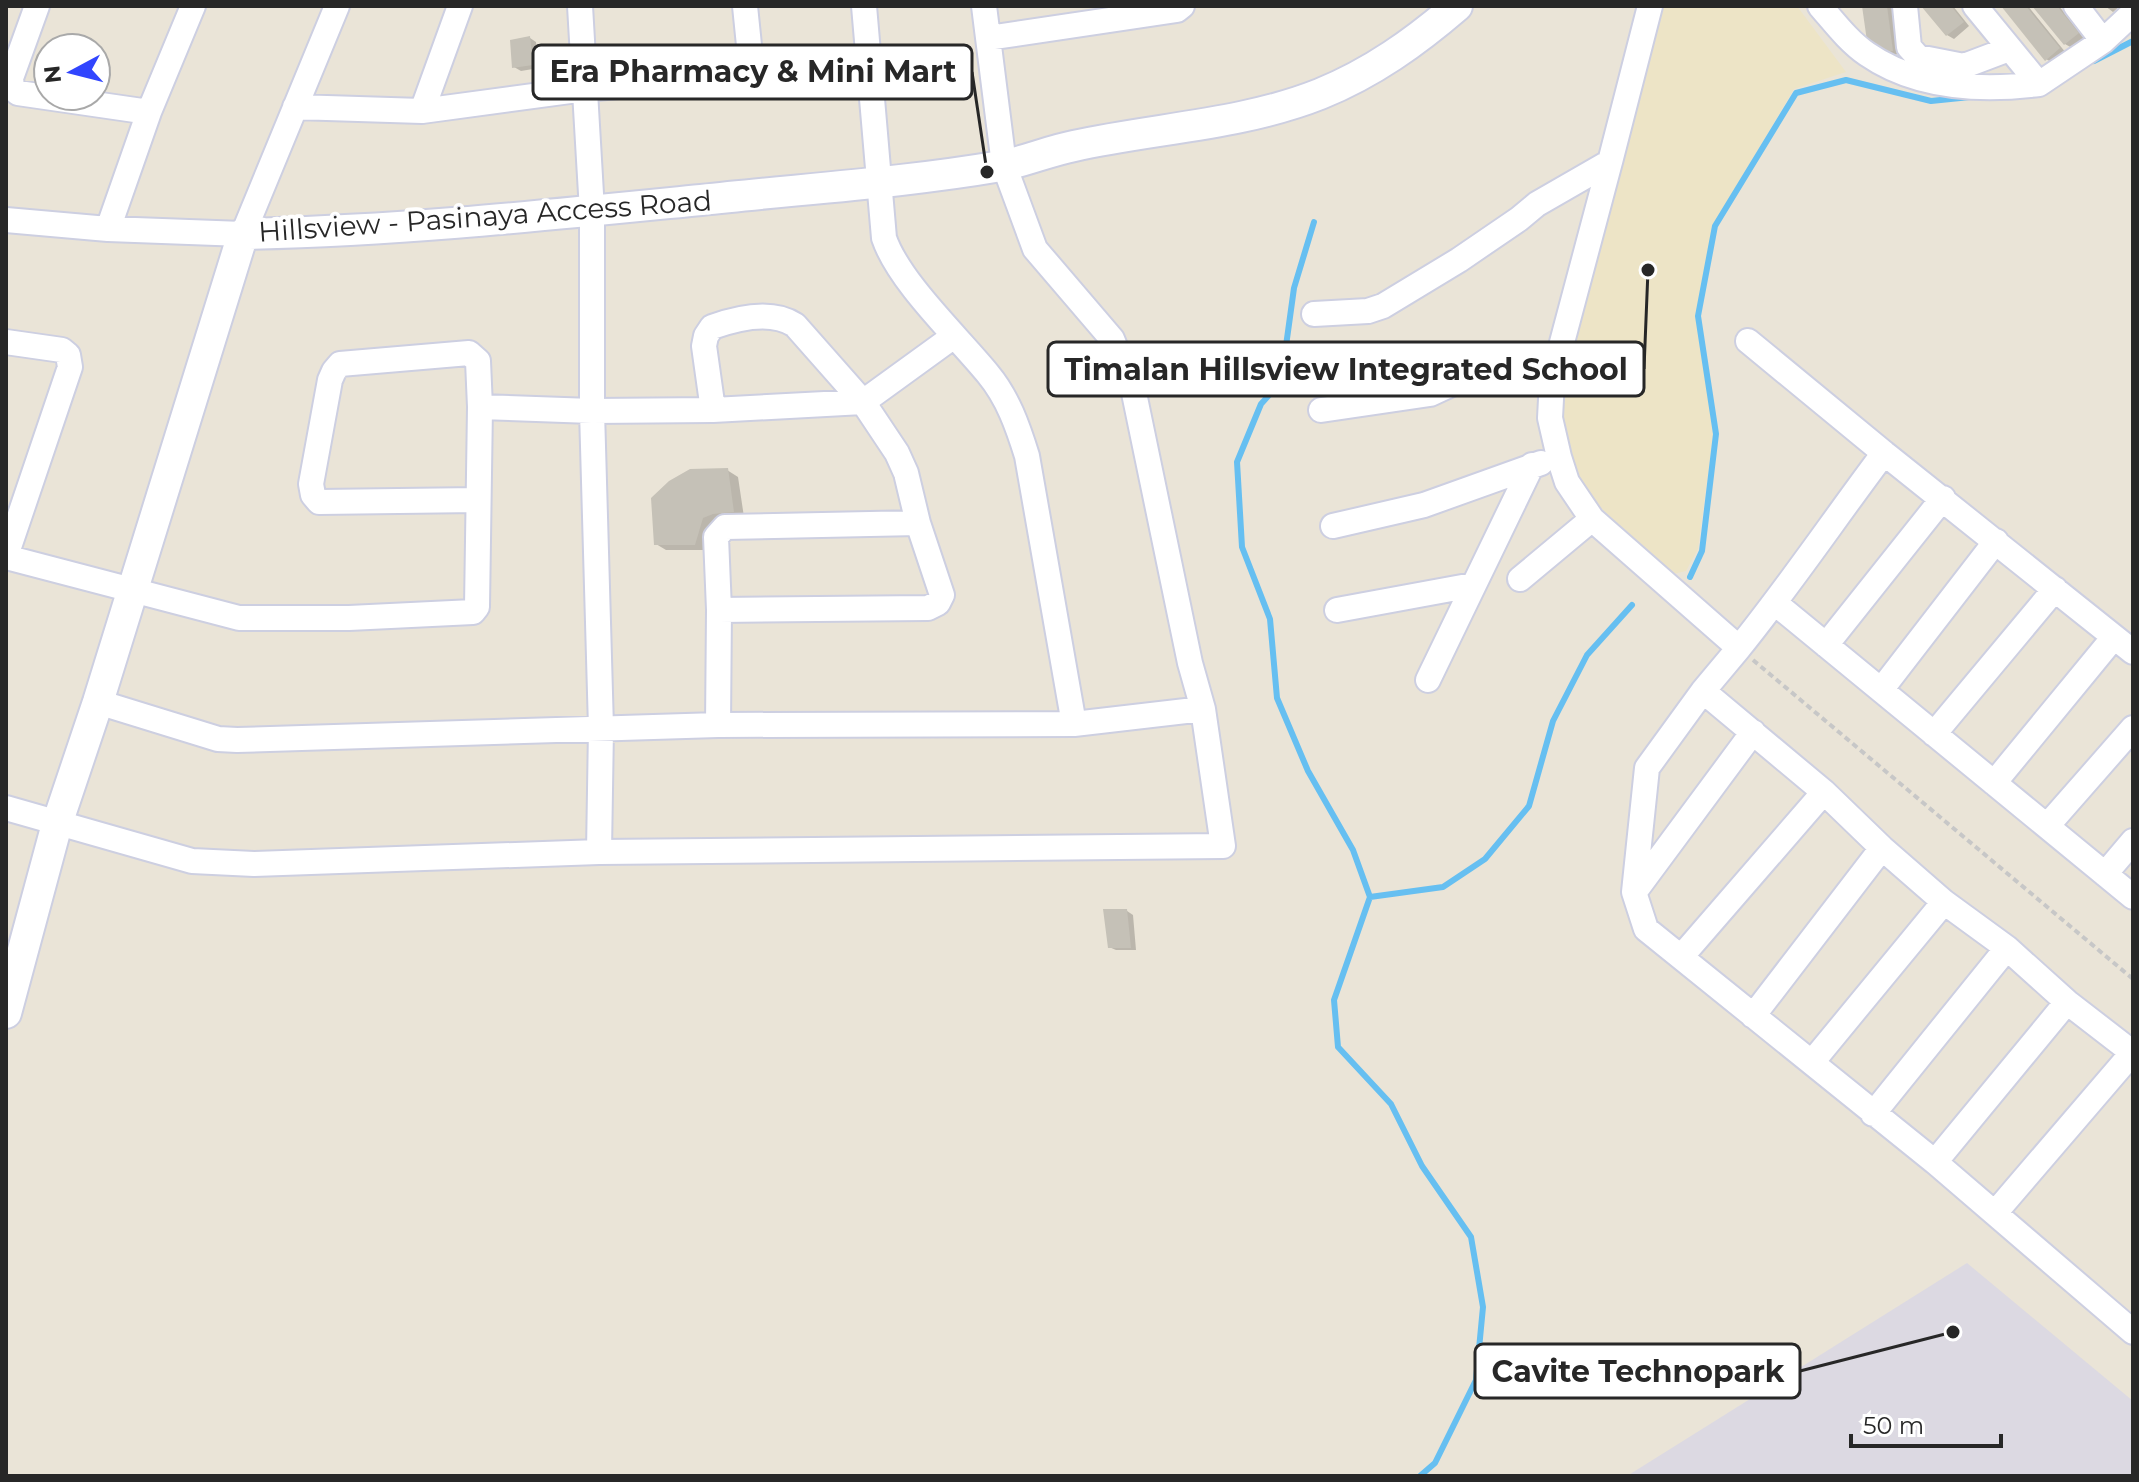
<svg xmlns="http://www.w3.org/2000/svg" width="2139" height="1482" font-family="Montserrat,sans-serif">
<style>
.industrial{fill:#dcd9e2}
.education{fill:#ede4c6}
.shadow{fill:#0003}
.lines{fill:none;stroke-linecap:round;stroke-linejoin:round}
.stream{stroke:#66bff1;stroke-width:6}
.building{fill:#c5c1b7}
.minor-casing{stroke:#cdcfe1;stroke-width:28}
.tertiary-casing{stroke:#cdcfe1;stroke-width:34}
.path{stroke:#c7c7c7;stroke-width:4;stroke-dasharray:6 4;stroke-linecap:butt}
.minor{stroke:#fff;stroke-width:24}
.tertiary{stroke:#fff;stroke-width:30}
.labels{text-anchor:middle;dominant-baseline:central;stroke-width:8;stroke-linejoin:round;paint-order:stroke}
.street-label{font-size:28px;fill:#272727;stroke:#fff}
.leader{fill:none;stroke:#272727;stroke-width:3}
.callout-dot{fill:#272727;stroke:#fff;stroke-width:3}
.callout{fill:#fff;stroke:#272727;stroke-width:3}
.callout-label{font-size:30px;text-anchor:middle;font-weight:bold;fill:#272727}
</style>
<rect width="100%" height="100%" fill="#eae4d7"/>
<path class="industrial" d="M1967,1263L2133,1401V1476H1627Z"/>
<path class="education" d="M1662,6H1797L1846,72L1794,89L1713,225L1697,315L1713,435L1698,549L1686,571L1673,574L1589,497L1558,431V387Z"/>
<path class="shadow" d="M1864,6H1892L1899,54L1878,57Z
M1924,6H1953L1969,26L1954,39L1947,35Z
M2003,6H2028L2066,53L2053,63L2046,59Z
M2035,6H2059L2085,38L2072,48L2065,44Z
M2105,6H2120L2113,12Z
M530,38L536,42L539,68L521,71L514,67Z
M727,470L738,477L744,517L706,550H666L656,544Z
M1127,911L1133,915L1136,950H1116L1109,947Z"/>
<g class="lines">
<path class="stream" d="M2094,61L2133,41
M1314,222L1294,288L1281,382L1261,404L1237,462L1242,547L1270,619L1277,698L1308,771L1353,850L1370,897L1334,1000L1338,1047L1391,1104L1422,1166L1471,1237L1483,1307L1476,1380L1435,1463L1420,1476
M1690,577L1702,551L1716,434L1698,316L1715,226L1796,93L1846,80L1931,101L1970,97
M1370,897L1443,887L1485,859L1529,806L1553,721L1587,655L1632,605"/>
</g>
<path class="building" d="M1862,6H1887L1893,51L1869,55Z
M1921,6H1951L1964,22L1946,36Z
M2001,6H2026L2060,48L2045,61Z
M2032,6H2057L2079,33L2064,45Z
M530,36L533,65L512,68L510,40Z
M728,468L734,512L713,514L703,518L695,545H654L651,498L669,481L690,469Z
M1103,909H1127L1131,948H1108Z"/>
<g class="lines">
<defs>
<path id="minor" d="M37,6L11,78L12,88L18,93L149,112
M580,6L592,211V411L601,728L599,852
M864,6L884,238C899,282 957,336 988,374C1008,398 1018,427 1027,456L1074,724
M1820,6C1834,22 1849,42 1867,54C1916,88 1982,91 2039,84
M1905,6L1909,47L1918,57L1964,66L2009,49
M1975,6L2039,84L2103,41L2133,13
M2076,6L2103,41
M988,38L1177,10L1182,6
M295,107L422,111L585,89L738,75L747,72L751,65L745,6
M422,111L460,6
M1610,162L1552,380L1550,418L1559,457L1567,482L1592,519L1739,648L1703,691L1647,768L1634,892L1646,929L1935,1162L2133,1332
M6,220L108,229L243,234L337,6
M108,229L149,112L193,6
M1314,314L1368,311L1383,306L1459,260L1519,219L1537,204L1610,162L1650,6
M1748,341L1884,453
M6,342L62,350L68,355L70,367L6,556
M480,407L592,411L713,410L863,402L954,336
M713,410L704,346L706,336L712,327C737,318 772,310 795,325L863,402L897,453L906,473L918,523L942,595L938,603L928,608L719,610
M1321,410L1430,394L1484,369L1557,363
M1333,526L1424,505L1541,463
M6,557L239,618H349L473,612L477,607L480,407L478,361L469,353L340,364L334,371L330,380L311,484L313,495L319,502L478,500
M1520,579L1592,519
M1775,603L2133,897
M1337,610L1473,585
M1826,645L1943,498
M1739,648C1790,585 1835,518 1884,453L2133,652
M1428,680L1532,465
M1881,690L1996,541
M1703,691L1824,792L1882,848L1944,902L2007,948L2067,1002L2133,1053
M98,702L218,739L237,740L718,725L1074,724L1203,709
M718,725L719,610L716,537L725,527L918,523
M1934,734L2055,589
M1994,783L2114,637
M6,808L192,861L254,864L599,852L1223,846L1203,709L1190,663L1134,393L1112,339L1035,249L1004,165L984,6
M2047,826L2133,728
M2105,874L2133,841
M1636,890L1753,732
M1681,957L1824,792
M1753,1016L1882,848
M1813,1061L1944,902
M1873,1114L2007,948
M1935,1162L2067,1002
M1995,1213L2133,1052"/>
<path id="tertiary" d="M6,1013L57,824L98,702L243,234C397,231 549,215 701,200C801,189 902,183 1001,166C1026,161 1049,151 1074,146C1155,128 1242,125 1320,94C1372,73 1415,42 1457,6"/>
</defs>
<use href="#minor" class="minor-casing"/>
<use href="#tertiary" class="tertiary-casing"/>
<path class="path" d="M1753,660L2133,979"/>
<use href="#minor" class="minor"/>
<use href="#tertiary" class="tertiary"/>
</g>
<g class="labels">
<g class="street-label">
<text transform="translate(485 216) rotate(-4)">Hillsview - Pasinaya Access Road</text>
</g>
</g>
<path class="leader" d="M987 172L972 72M1648 270L1644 369M1953 1332L1800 1371"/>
<g class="callout-dot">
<circle cx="987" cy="172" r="8"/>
<circle cx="1648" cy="270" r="8"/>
<circle cx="1953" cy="1332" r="8"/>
</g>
<g class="callout">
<rect x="533" y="45" width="439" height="54" rx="8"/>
<rect x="1048" y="342" width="596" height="54" rx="8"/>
<rect x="1475" y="1344" width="325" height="54" rx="8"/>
</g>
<g class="callout-label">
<text x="753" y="82">Era Pharmacy &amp; Mini Mart</text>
<text x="1346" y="380">Timalan Hillsview Integrated School</text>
<text x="1638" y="1382">Cavite Technopark</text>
</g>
<rect width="2139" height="1482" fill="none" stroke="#272727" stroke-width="16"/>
<g transform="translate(72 72) rotate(263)"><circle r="38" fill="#ffffff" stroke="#a9a9a9" stroke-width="2"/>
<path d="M0-6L14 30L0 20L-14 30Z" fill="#3145fe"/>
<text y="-12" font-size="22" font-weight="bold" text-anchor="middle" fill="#272727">N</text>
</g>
<path d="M1851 1434v12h150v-12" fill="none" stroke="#272727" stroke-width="4"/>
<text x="1863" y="1434" font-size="24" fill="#272727" stroke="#ffffff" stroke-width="6" paint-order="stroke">50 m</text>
</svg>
